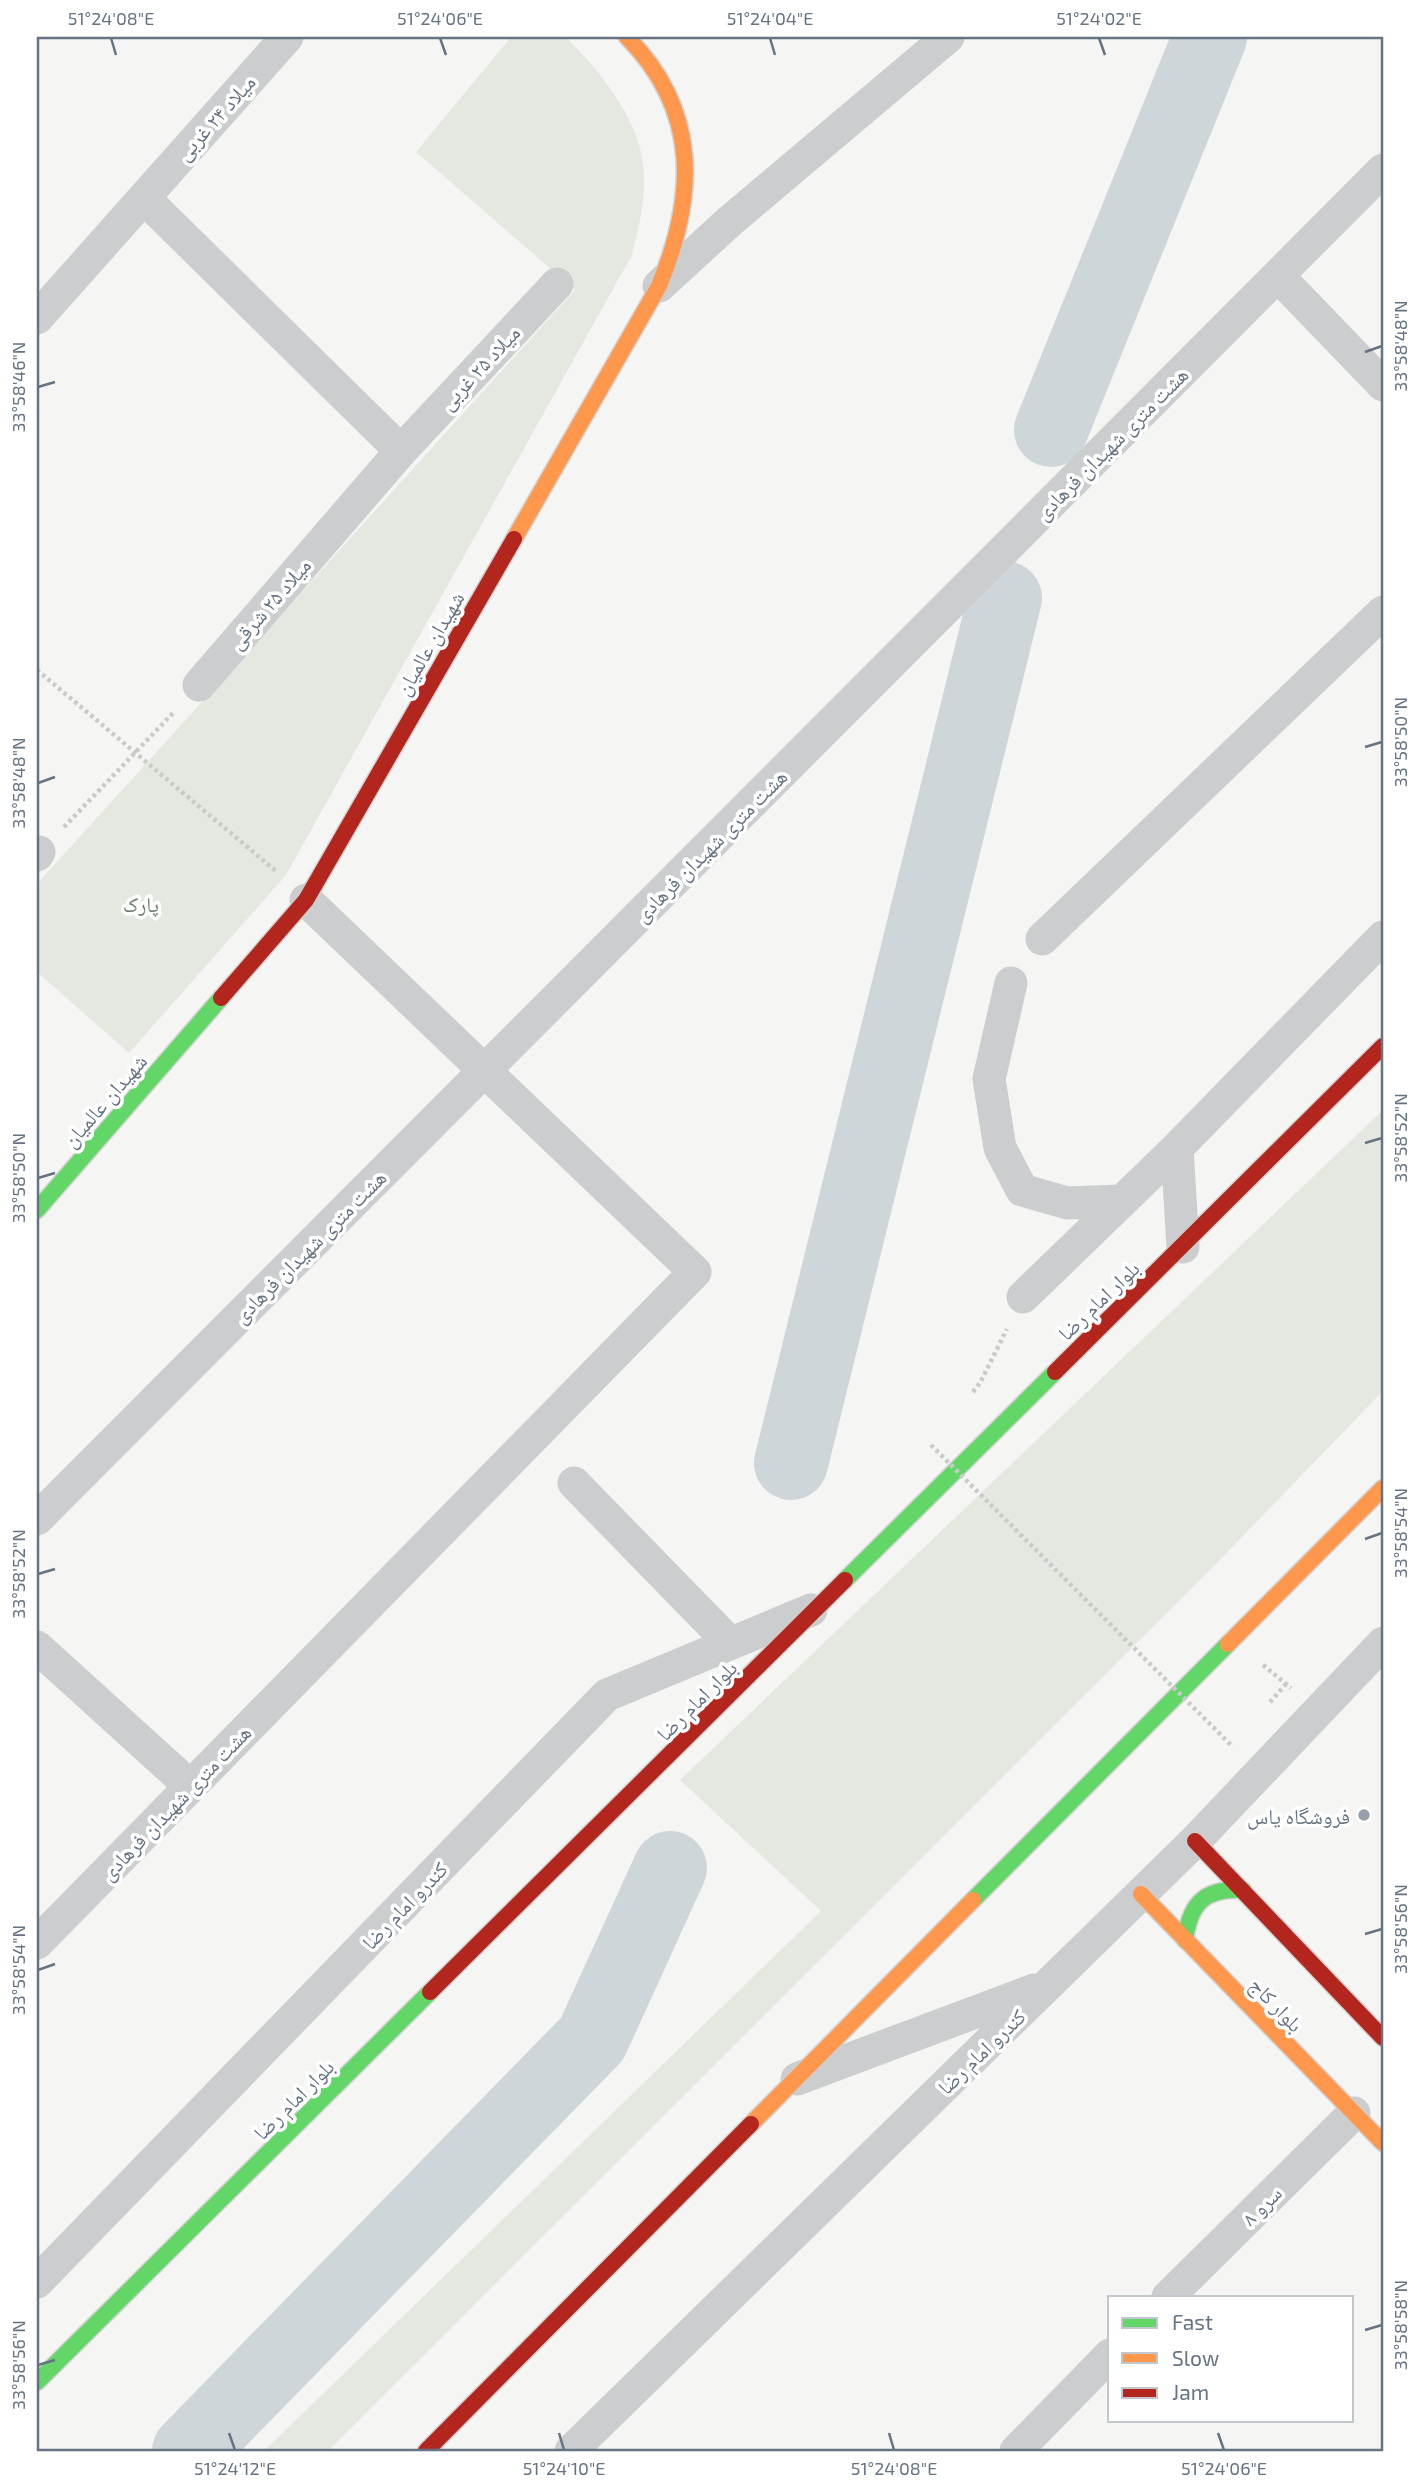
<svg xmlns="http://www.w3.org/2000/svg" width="1420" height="2488" font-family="'Exo 2','Noto Naskh Arabic',sans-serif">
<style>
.green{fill:#e4e8e1}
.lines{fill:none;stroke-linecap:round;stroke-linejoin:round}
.river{stroke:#cfd6d9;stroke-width:74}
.fast-casing{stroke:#d2d3d2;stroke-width:19}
.slow-casing{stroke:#d2d3d2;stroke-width:19}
.jam-casing{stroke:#d2d3d2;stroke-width:19}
.path{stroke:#cacacb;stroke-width:4.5;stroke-dasharray:3.5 3.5;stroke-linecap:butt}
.street{stroke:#cccdce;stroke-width:33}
.fast{stroke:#63d668;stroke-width:16}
.slow{stroke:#ff974d;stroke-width:16}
.jam{stroke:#b3261e;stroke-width:16}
.path-bridge{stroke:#cacacb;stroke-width:4.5;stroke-dasharray:3.5 3.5;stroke-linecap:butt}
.ticks{fill:none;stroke:#657383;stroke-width:2.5}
.poi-dot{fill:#97a0aa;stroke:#fff;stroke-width:2.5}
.labels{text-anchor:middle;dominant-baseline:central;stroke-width:7;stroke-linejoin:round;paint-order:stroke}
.street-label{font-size:21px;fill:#657383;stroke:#fff}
.park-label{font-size:21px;fill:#667a64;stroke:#fff}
.poi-label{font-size:21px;fill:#657383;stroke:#fff;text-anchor:end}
.neatline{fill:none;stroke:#657383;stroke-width:2.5}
.ticks-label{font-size:18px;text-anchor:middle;fill:#657383}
</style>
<rect width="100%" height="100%" fill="#f5f5f3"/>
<path class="green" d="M511,37H566C599,71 637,115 643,164C647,195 639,226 632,255L286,875L129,1053L37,972V884L575,290L416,152Z
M1383,1110V1391L1210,1570L328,2451H264L821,1911L680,1780Z"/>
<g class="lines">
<path class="river" d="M1051,430L1210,37
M791,1463L1005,598
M189,2451L592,2039L670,1868"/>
<defs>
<path id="fast" d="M37,1210L221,998
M845,1580L1055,1372
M973,1900L1228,1644
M1185,1940C1190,1903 1205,1888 1243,1890
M37,2382L430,1992"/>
<path id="slow" d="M514,539L659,286C696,196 700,111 627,37
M1228,1644L1383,1488
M1141,1894L1383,2143
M751,2124L973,1900"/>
<path id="jam" d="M221,998L306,900L514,539
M1055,1372L1383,1046
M1195,1841L1383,2038
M430,1992L845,1580
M426,2451L751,2124"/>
</defs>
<use href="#fast" class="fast-casing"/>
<use href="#slow" class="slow-casing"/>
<use href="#jam" class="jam-casing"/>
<path class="path" d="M37,670L277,872
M64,827L174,712
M973,1392L980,1383L1007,1329
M1263,1665L1291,1688
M1270,1702L1286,1684"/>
<path class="street" d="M144,198L401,451
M1278,276L1383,385
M659,286L730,221L948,37
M37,318L287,37
M199,685L401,451L557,284
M37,855L39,852
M1042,939L1383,612
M1011,983L989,1079L1000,1148L1022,1190L1067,1203L1121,1201
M1183,1247L1177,1148L1383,937
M1023,1297L1177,1148
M574,1483L730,1643
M37,1519L1383,170
M37,1647L190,1786
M37,1943L695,1272L306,900
M797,2079L1034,1990
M37,2282L607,1695L811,1610
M1168,2297L1354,2113
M571,2451L1195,1841L1383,1643
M1016,2451L1110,2355"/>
<use href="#fast" class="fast"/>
<use href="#slow" class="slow"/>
<use href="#jam" class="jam"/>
<path class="path-bridge" d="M931,1445L1233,1747"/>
</g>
<path class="ticks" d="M111,38L116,55M440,38L446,55M770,38L775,55M1099,38L1105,55M1365,352L1382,346M38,387L55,382M1365,747L1382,742M38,783L55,777M1365,1143L1382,1138M38,1178L55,1173M1365,1539L1382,1533M38,1574L55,1569M1365,1934L1382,1929M38,1970L55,1964M1365,2330L1382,2325M38,2365L55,2360M229,2433L235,2450M559,2433L564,2450M889,2433L894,2450M1218,2433L1224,2450"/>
<circle class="poi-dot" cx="1364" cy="1815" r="7"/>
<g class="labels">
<g class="street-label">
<text transform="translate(215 117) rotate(-48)">میلاد ۲۴ غربی</text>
<text transform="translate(479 367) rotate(-47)">میلاد ۲۵ غربی</text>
<text transform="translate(1111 443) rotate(-45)">هشت متری شهیدان فرهادی</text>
<text transform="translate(269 603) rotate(-49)">میلاد ۲۵ شرقی</text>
<text transform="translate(429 643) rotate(-60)">شهیدان عالمیان</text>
<text transform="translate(710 845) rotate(-45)">هشت متری شهیدان فرهادی</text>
<text transform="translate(104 1100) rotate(-49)">شهیدان عالمیان</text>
<text transform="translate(309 1246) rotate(-45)">هشت متری شهیدان فرهادی</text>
<text transform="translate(1098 1300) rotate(-44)">بلوار امام رضا</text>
<text transform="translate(696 1700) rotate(-45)">بلوار امام رضا</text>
<text transform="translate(175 1802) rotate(-46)">هشت متری شهیدان فرهادی</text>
<text transform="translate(404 1905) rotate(-46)">کندرو امام رضا</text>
<text transform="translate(1277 2004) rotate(46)">بلوار کاج</text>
<text transform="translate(981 2051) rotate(-44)">کندرو امام رضا</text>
<text transform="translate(293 2099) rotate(-45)">بلوار امام رضا</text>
<text transform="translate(1261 2205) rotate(-45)">سرو ۸</text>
</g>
<g class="park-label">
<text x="141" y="903">پارک</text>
</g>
<g class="poi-label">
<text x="1350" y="1815">فروشگاه یاس</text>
</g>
</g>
<rect width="1420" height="2488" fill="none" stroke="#ffffff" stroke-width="77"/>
<rect x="1108" y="2296" width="245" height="126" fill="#ffffff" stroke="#c1c7cd" stroke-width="2"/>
<rect x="1122" y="2318" width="35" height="10" fill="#63d668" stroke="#c1c7cd" stroke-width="2"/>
<text x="1172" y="2330" font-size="21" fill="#657383">Fast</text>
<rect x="1122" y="2353" width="35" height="10" fill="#ff974d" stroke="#c1c7cd" stroke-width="2"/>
<text x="1172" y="2366" font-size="21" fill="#657383">Slow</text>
<rect x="1122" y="2388" width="35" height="10" fill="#b3261e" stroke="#c1c7cd" stroke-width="2"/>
<text x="1172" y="2400" font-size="21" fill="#657383">Jam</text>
<rect x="38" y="38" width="1344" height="2412" class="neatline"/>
<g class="ticks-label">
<text x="111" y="25">51°24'08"E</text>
<text x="440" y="25">51°24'06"E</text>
<text x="770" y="25">51°24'04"E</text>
<text x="1099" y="25">51°24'02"E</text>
<text transform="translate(1401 346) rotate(-90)" y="6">33°58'48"N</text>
<text transform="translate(19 387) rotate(-90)" y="6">33°58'46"N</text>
<text transform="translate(1401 742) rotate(-90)" y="6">33°58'50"N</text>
<text transform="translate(19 783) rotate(-90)" y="6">33°58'48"N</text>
<text transform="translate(1401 1138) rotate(-90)" y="6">33°58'52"N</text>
<text transform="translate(19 1178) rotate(-90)" y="6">33°58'50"N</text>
<text transform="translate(1401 1533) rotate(-90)" y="6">33°58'54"N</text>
<text transform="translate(19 1574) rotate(-90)" y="6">33°58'52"N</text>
<text transform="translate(1401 1929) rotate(-90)" y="6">33°58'56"N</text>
<text transform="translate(19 1970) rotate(-90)" y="6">33°58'54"N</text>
<text transform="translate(1401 2325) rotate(-90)" y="6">33°58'58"N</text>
<text transform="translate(19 2365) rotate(-90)" y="6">33°58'56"N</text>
<text x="235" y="2475">51°24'12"E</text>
<text x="564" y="2475">51°24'10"E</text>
<text x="894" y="2475">51°24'08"E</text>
<text x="1224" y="2475">51°24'06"E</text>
</g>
</svg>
